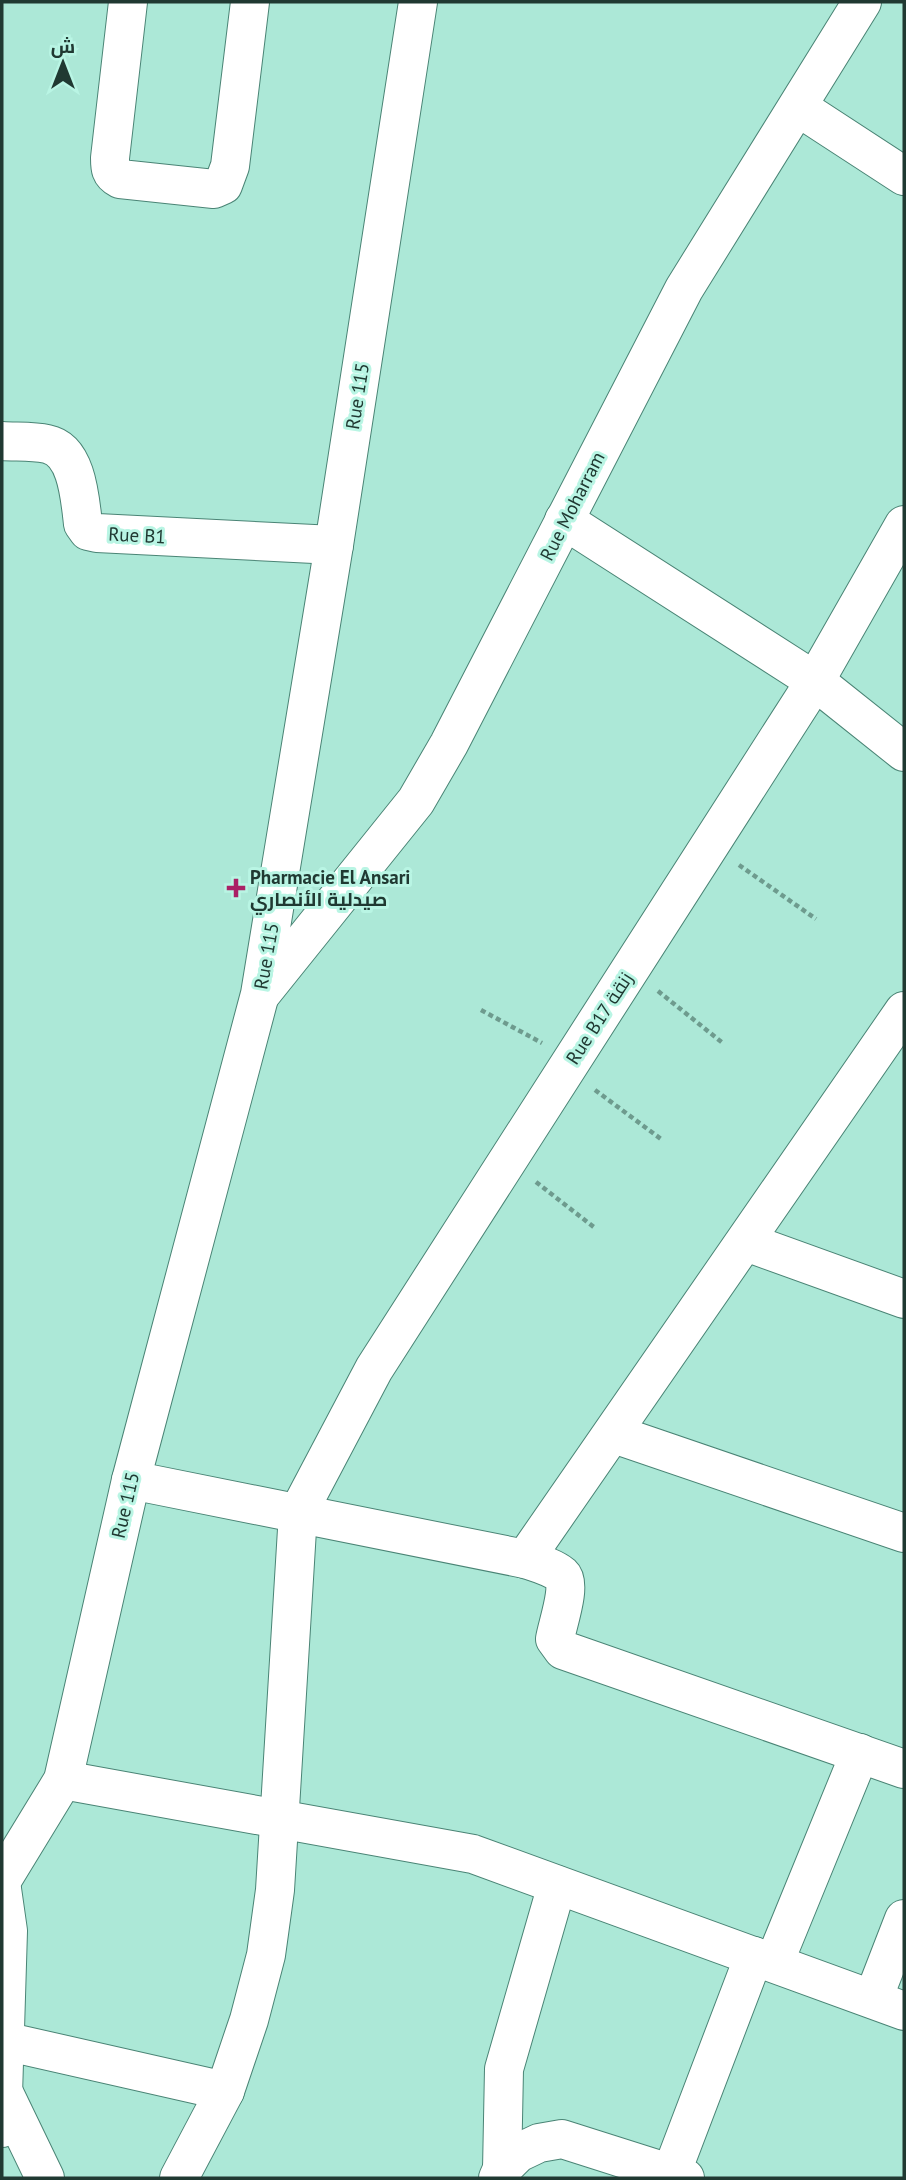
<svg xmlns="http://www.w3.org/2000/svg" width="906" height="2180" font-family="'PT Sans',Cairo,sans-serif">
  <rect width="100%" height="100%" fill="#ace8d7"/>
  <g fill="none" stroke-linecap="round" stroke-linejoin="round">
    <defs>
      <g id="minor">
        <path d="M128 2 110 158C110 168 110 174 120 179L214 189 223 185 230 166 250 2"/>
        <path d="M798 107 904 176"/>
        <path d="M2 441C16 442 33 441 47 444 77 450 80 498 83 524L88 531 97 533 334 545"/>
        <path d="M564 520 815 681 904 752"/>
        <path d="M261 994 416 801 449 744 684 289 862 2"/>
        <path d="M746 1242 904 1299"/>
        <path d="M614 1434 904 1533"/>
        <path d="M131 1480 525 1559C537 1563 552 1567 562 1575 572 1584 557 1626 555 1639L563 1650 904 1769"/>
        <path d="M525 1559 904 1011"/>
        <path d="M63 1780 473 1854 904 2011"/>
        <path d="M2 1880 63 1780 131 1480 260 994 334 545 418 2"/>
        <path d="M2 1889 8 1931 2 2128"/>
        <path d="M774 1963 860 1753"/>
        <path d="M873 1999 904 1919"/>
        <path d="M4 2041 225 2091"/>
        <path d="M4 2093 45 2178"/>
        <path d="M502 2170 504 2069 557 1885"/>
        <path d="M671 2174 754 1956"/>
        <path d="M179 2178 225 2091 249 2020 266 1955 275 1890 298 1513 374 1369 815 681 904 525"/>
        <path d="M498 2178 502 2169 518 2153 539 2143 562 2139 685 2178"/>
      </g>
    </defs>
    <use href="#minor" stroke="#4a8475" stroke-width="40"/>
    <g stroke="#6e9b8e" stroke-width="4.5" stroke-dasharray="5 3.5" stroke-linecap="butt">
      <path d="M739 865 816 919"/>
      <path d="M658 991 724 1044"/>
      <path d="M481 1010 542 1043"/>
      <path d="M595 1090 661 1139"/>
      <path d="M536 1182 595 1228"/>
    </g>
    <use href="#minor" stroke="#fff" stroke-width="38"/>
  </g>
  <path fill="#aa2166" stroke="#b9f5e4" stroke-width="2.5" d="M232.5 877.5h7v7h7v7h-7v7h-7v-7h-7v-7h7z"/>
  <g text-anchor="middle" stroke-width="6" stroke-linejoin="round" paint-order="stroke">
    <g font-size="19" fill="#203932" stroke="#b9f5e4">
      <text transform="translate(357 396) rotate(-81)" y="7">Rue 115</text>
      <text transform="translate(572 506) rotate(-63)" y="7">Rue Moharram</text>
      <text transform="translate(137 535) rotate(3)" y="7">Rue B1</text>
      <text transform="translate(266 956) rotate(-80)" y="7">Rue 115</text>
      <text transform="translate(599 1018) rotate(-57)" y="7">Rue B17 زنقة</text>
      <text transform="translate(125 1505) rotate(-77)" y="7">Rue 115</text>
    </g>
    <g font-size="19" font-weight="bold" fill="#203932" stroke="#b9f5e4" text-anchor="start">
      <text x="250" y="884">Pharmacie El Ansari<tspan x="250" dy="22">صيدلية الأنصاري</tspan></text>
    </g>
  </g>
  <rect width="906" height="2180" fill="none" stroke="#203932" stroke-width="7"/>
  <g transform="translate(63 63)" stroke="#b9f5e4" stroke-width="5" paint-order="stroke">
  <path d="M0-5L12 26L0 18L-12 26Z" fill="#203932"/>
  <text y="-10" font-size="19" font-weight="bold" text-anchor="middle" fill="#203932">ش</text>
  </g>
</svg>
